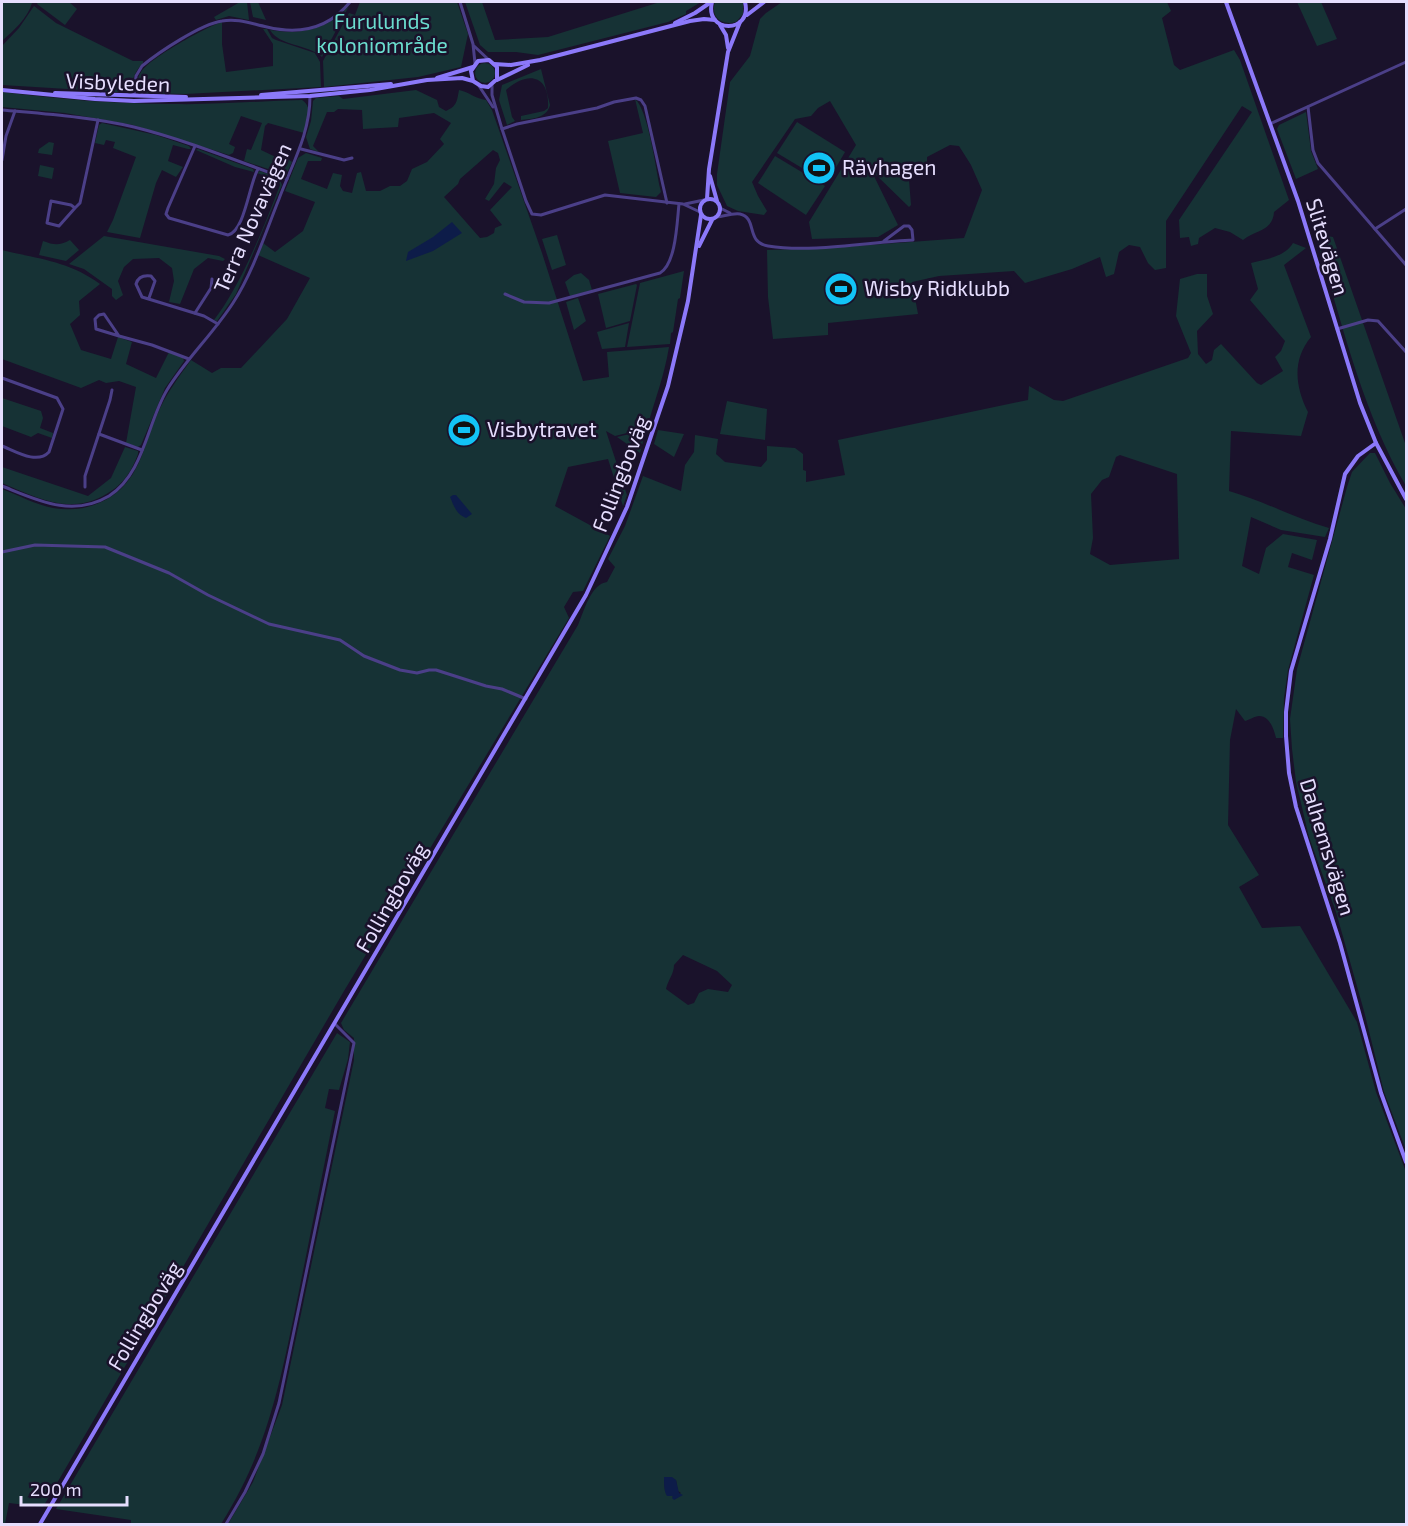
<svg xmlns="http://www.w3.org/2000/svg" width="1408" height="1526" font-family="'Exo 2',sans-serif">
  <rect width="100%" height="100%" fill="#1a122b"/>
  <g fill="#163235" fill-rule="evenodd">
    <path d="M2 2 32 3C28 18 13 31 2 41Z"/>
    <path d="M38 2H69L77 9 65 25 37 4Z"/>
    <path d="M240 2H247L249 20 229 16 216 20 214 17Z"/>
    <path d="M250 2H258L266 20 253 17Z"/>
    <path d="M360 2H457L468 34 461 67 418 77 324 87 323 61 349 13 355 15Z"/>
    <path d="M465 2H482L495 40 548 37 660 2H701L686 11V14L668 22 538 55 516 52H488L480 45Z"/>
    <path d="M715 2H743V14L736 22C722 26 710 17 715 2Z"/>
    <path d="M782 2H1167L1171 11 1162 18 1174 65 1180 70 1234 50 1240 60 1289 200 1274 212C1273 231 1255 230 1243 240L1230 232 1215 228 1199 238 1198 244 1191 246 1189 237 1180 238 1179 220 1252 112 1242 106 1166 221V268L1155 270 1148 263 1140 247 1129 245 1119 252 1114 274 1106 277 1100 257 1072 269 1025 283 1014 271 939 276 912 282 918 314 828 323V335L773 339 768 297 767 250 830 248 964 238 982 190 971 165 959 146 950 145 927 157V164L908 167 911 205 909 207 871 170 898 225 878 237 812 239 809 222 856 145 830 101 818 108 811 116 795 119 752 182 758 196 767 211 764 215 738 211 727 206 717 185V174L730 82 750 56 760 19 766 13Z"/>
    <path d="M1297 2H1321L1337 39 1317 46Z"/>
    <path d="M34 6 56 23 133 61H143V63C130 75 135 91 117 92L2 85V46L19 28Z"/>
    <path d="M349 6 322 57C308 44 279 46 270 30 301 35 327 30 349 6Z"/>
    <path d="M222 22V44L226 72 273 66V44L263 29H267L272 38 276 40 315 53 320 62 321 87 185 94 143 93 139 90C137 83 137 78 141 72 150 58 206 27 222 22Z"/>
    <circle cx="485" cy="73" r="10"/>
    <path d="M541 69 550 105C547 118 532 119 521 120V116L544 111 548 108C550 75 528 70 506 90L512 117 515 121 507 125 499 100 502 85Z"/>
    <path d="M416 90 437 100 439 107 446 111C457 106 457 101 459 90 469 92 476 99 486 100L492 110 542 253 583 381 609 377 607 352 669 347C664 377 655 399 647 428L615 436 606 431 627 495 623 506 608 459 568 467 555 506 610 536 583 591 573 592 564 607 569 618 344 991 43 1507 9 1503 5 1524H2V489C18 495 36 505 53 508 86 514 119 500 135 470 145 453 148 433 157 415 166 394 178 378 191 360L212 373 221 368H241L287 319 310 278 258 255 263 243 275 252 303 231 315 202 285 191 298 158 306 153 322 158 321 161H308L301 179 327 189 333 173 342 175 340 186 343 191 352 193 357 173 361 172 366 191H380L390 186H400L407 181 412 169 427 162 444 144 440 139 451 123 434 113 399 118 398 127 363 129 362 110 338 109 334 112H327L313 146 319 152 310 149 306 137 311 121 313 101 316 98 339 96 343 99ZM493 150 498 153 500 160 496 168 494 184 485 199 489 201 504 182 512 187 490 210 502 225 495 228 494 233 487 237 480 238 444 197 458 184 460 179Z"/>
    <path d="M2 92C58 99 115 104 172 104 215 105 259 101 302 100 314 108 307 121 304 133L268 123 265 126 261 150 282 160 285 157 292 162 288 171 283 174 244 161 247 149 251 150 262 123 241 116 229 144 235 147 233 153 229 155 133 125 65 113 2 107Z"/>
    <path d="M635 99C648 109 656 170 660 188L661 192 656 197 620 193 608 141 643 133Z"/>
    <path d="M1306 112 1311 151 1318 169 1296 179 1277 129 1279 125Z"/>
    <path d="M797 122 845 152 827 183 777 153Z"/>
    <path d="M102 123 156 135 189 146 191 149H188L173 145 168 161 183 167 176 177 162 170 156 183 140 238 107 232 113 220 136 157 113 148 115 142 106 140 104 145 95 143 99 125Z"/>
    <path d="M49 142 54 143 52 155 38 153 39 149Z"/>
    <path d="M198 149 253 169 254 172 235 167 196 150Z"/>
    <path d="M775 156 825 186 806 215 758 183Z"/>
    <path d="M40 165 54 168 52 179 38 176Z"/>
    <path d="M260 171 279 178 282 185 236 294 217 321 214 320C241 285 264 227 280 185L279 181 257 173Z"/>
    <path d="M1315 234 1333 237 1406 446V486C1361 409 1341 319 1315 234Z"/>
    <path d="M557 235 566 265 552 270 542 239Z"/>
    <path d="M104 236 219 256 225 259 223 261 208 258 194 269 180 304 169 302 174 281 172 268 159 258 133 259 124 267 118 281 123 295 116 300 112 296V289L84 269 69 264Z"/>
    <path d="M70 240 79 250 66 261 39 255 43 241C54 245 59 246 70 240Z"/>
    <path d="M1293 243 1306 248 1284 265 1311 337C1292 360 1295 386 1308 412L1301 436 1231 431 1229 491C1263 501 1295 518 1329 528L1325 537 1281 530 1251 517 1242 566 1259 574 1266 548 1283 534 1317 540 1312 560 1292 553 1288 567 1314 575 1288 670 1284 698 1283 738H1276C1274 730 1270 716 1259 716 1255 716 1249 720 1245 721L1236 709 1230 740 1228 825 1259 875 1239 887 1262 928 1300 926 1357 1022 1376 1092 1406 1172V1524H228L253 1482 282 1405 354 1060V1038L344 1030 341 1023 578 625C584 611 591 584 607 582L615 567 608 559 625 526 643 476 681 491 685 465 694 452 695 435 718 439 716 454 725 462 761 467 767 460V446L795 448 803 454V470L806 471V482L845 475 838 440 1028 400 1029 386 1054 400 1063 401 1188 358 1191 353 1176 316 1180 279 1197 274H1207V296L1213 314 1197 331 1198 354 1206 364 1212 360 1214 350 1221 344 1257 383 1261 385 1283 371 1275 357 1281 351 1285 341 1250 300 1258 289 1251 263C1266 259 1285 257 1293 243ZM1120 455 1177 474 1179 559 1110 565 1090 554 1093 538 1091 494 1102 480 1109 477 1116 457ZM683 955 717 971 732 985 728 992 708 989 699 993 694 1003 688 1005 666 989C668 980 674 974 674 965ZM664 1478 676 1480 678 1491 681 1493 675 1498 665 1491Z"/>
    <path d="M2 250C38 259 69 261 100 284L79 301 80 315 70 324 81 350 111 359 118 337 132 342 126 364 156 378 169 352 183 358 184 361 165 388 141 445 138 447 126 443 136 387 119 381 106 383 99 380 81 388 2 359Z"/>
    <path d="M684 271 680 298 678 299 673 332 671 333 670 344 627 347 640 283Z"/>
    <path d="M581 273 589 280 592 290 570 296 565 282 574 275Z"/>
    <path d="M636 284 637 285 630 321 606 328 598 294Z"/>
    <path d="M578 298 586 321 574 330 566 302Z"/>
    <path d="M629 323 625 347 602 349 597 332Z"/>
    <path d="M2 398 41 411 43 418 40 428 53 433 52 438 38 433 31 437 2 426Z"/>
    <path d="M727 401 767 409 765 440 720 434Z"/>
    <path d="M646 430 640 453 617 437Z"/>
    <path d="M658 430 684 434 674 457 654 444Z"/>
    <path d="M125 447 138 451V454C131 473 122 486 103 496 67 515 36 497 2 483V467L88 496 111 478Z"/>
    <path d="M1370 453H1375L1390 483 1406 509V1150L1384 1092 1364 1011 1336 912 1309 837 1296 782 1292 749 1290 719 1297 669 1347 487 1352 472Z"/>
    <path d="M337 1033 350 1042 348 1059 339 1090 329 1089 325 1108 335 1111C323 1171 311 1231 299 1291 281 1378 269 1448 221 1524H131V1520L56 1509Z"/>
  </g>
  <g fill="#0d1c49">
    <path d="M452 222 462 233 433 251 406 261 408 252 433 237Z"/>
    <path d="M453 495H456L472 514 466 518C456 514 454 506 450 497Z"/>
    <path d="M672 1477 676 1480 679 1493 683 1495 674 1500 672 1498 673 1496H667C664 1492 664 1483 664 1477Z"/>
  </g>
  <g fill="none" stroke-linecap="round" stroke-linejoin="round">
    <g stroke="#4b3f88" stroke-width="3">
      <path d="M460 2 473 44 475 63"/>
      <path d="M474 46 489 60"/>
      <path d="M492 85V95L502 129 517 124 597 108 614 102 636 98 641 100 645 106 667 203"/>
      <path d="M479 86 493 107"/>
      <path d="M134 95 136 76 142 66C159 52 201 24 222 21 238 18 252 24 267 27 300 35 329 28 350 2"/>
      <path d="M1308 107 1313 150 1318 163 1406 265"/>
      <path d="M2 110C46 114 91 117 134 127 186 140 237 161 287 179"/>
      <path d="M1270 124 1406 62"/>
      <path d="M502 129 526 201 532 214 541 215 605 195 683 204 700 212"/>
      <path d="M195 146 168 208 166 214 169 218 228 235C245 231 249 184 258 169"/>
      <path d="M301 149 344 160 352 158"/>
      <path d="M2 160 6 136 15 111"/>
      <path d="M685 204 704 200"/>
      <path d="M75 208 59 226 47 223 51 201 71 205 75 208 80 203 98 120"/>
      <path d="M720 208 730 213"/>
      <path d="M717 217C725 216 732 213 740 214 758 218 745 242 768 246 811 253 869 242 913 240L912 230 909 226H904L884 241"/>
      <path d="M1375 229 1406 209"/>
      <path d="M505 294 524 302 549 303 660 273C676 264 677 222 679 204"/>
      <path d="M149 298 155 281 151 276C144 275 138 277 136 284L142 297 204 316 218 324"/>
      <path d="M195 313 211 288 212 279"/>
      <path d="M1337 329 1368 320 1378 321 1406 352"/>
      <path d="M119 336 96 329 95 319 99 315 104 314 119 336 152 345 189 359"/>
      <path d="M2 378 57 398 63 409 49 452C37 465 15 451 2 446"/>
      <path d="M99 434 142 450"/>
      <path d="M2 486C37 500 72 518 109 496 144 474 147 423 167 390 186 359 213 334 233 303 253 272 265 234 279 199 292 164 310 134 310 96"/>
      <path d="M85 487V476L110 400 112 390"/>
      <path d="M2 552 35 545 105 547 169 573 208 595 269 624 340 640 364 656 400 670 417 673 429 670H436L486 686 502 689 526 699"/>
      <path d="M226 1524 245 1492 263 1454 279 1403 354 1043 335 1024"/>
    </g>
    <g stroke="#8c79fa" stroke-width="4">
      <path d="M712 2C704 34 753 34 745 2"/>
      <path d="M1226 2 1298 201 1360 403 1376 443 1406 499"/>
      <path d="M747 15 764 2"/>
      <path d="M675 23 695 13 711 2"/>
      <path d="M720 25 726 35 728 48"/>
      <path d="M494 64 511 65 540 60 690 21 704 19 715 20"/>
      <path d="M437 78 473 67"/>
      <path d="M497 80 528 65"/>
      <path d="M2 90 95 99 134 101 310 96 370 90 427 80 462 78 473 81 481 86 488 87 497 79V67L489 60 478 61 471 71 473 81"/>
      <path d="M55 93 186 97"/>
      <path d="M261 95 391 84"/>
      <path d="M710 176 717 201"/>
      <circle cx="710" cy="209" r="10"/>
      <path d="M707 199 709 169 728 52 740 22"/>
      <path d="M699 246 712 220"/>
      <path d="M1376 443 1358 456 1345 474 1330 539 1291 671 1286 712V736L1289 773 1296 807 1340 943 1381 1093 1406 1162"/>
      <path d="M40 1524 586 595 627 507 668 386 688 301 701 215"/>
    </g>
  </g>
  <defs>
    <symbol id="stadium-disc" viewBox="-11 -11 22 22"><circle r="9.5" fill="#12c3f6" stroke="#1a122b"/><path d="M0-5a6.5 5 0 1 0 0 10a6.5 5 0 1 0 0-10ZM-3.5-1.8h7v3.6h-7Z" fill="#111"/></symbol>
  </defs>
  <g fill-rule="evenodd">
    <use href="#stadium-disc" x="800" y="149" width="38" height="38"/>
    <use href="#stadium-disc" x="822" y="270" width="38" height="38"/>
    <use href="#stadium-disc" x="445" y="411" width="38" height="38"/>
  </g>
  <g text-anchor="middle" stroke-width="5" stroke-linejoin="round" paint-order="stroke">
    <g font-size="21" fill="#6bddcf" stroke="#1a122b">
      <text x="382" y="29">Furulunds<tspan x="382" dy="24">koloniområde</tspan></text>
    </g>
    <g font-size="21" fill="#e6defe" stroke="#1a122b">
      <text transform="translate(118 83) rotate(2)" y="7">Visbyleden</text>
      <text transform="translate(253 218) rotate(-66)" y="7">Terra Novavägen</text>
      <text transform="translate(1327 247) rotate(73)" y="7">Slitevägen</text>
      <text transform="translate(621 474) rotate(-69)" y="7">Follingboväg</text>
      <text transform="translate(1327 847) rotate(73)" y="7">Dalhemsvägen</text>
      <text transform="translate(392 898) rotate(-60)" y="7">Follingboväg</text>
      <text transform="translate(145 1316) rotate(-59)" y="7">Follingboväg</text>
    </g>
    <g font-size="21" fill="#e6defe" stroke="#1a122b" text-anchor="start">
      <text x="842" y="175">Rävhagen</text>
      <text x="864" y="296">Wisby Ridklubb</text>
      <text x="487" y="437">Visbytravet</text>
    </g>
  </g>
  <rect width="1408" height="1526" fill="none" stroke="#e6defe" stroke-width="6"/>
  <path d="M21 1496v9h106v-9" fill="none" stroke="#e6defe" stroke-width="3"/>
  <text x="30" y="1496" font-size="18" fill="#e6defe" stroke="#1a122b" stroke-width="4.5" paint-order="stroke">200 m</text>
</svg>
